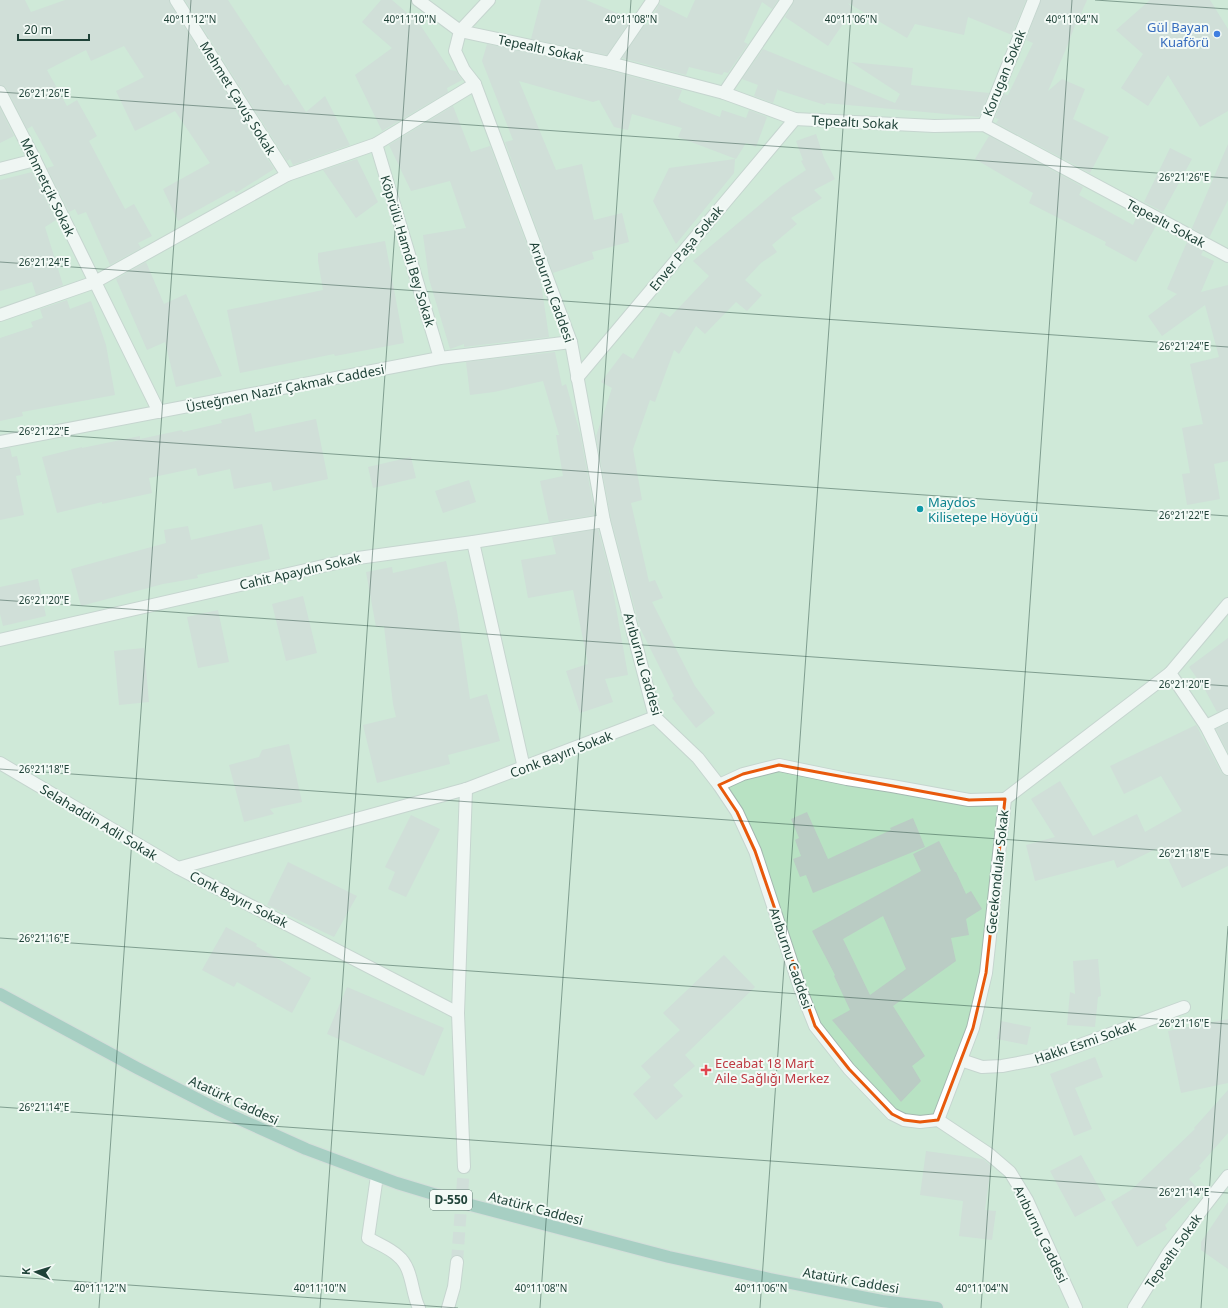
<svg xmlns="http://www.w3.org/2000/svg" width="1228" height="1308" font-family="'Noto Sans',sans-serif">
  <rect width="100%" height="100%" fill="#e2eee9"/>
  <rect fill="#b8e2c3" x="0" y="0" width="1228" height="1308"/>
  <g fill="#baccc4" fill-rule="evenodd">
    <path d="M0 0H25L31 12 65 0H169L170 4 274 169 236 193 234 190 178 221 163 189 210 163 175 111 135 131 116 91 144 77 124 46 91 61 86 50 47 70 67 106 77 100 97 136 89 141 125 209 134 204 152 236 138 243 141 248 110 265 86 212 78 215 75 209 69 212 47 168 54 166 32 126 27 129 7 89 4 86 0 85Z"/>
    <path d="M185 0H228L285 86 288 84 306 112 325 96 350 145 293 165 290 159 287 161Z"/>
    <path d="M381 0H392L419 23 450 70 456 71 462 80 447 88 448 92 382 131 355 75 392 48 362 22Z"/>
    <path d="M541 0H586L631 19 607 55 531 39Z"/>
    <path d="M695 0H778L772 9 762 2 744 42 748 44 728 73 724 72 722 75 689 67 686 75 622 58 645 24 648 25 659 4 687 18Z"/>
    <path d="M794 0H1026L1012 35 968 17 964 35 915 24 907 38 848 3 853 9 828 46 785 17 793 4Z"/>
    <path d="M1041 0H1087L1077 23H1076L1066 49 1048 91 1062 79 1085 89 1073 119 1109 137 1090 173 996 123 999 119 995 118 1004 94 1008 95 1033 43 1026 40Z"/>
    <path d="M1150 0H1210L1228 29V111L1200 127 1168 75 1148 106 1121 88 1143 54 1116 30Z"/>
    <path d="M487 44 608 70 682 90 678 100 681 101V102L720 117 722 110 746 118 749 110 767 117 756 147 746 143 736 159 678 137 682 128 632 114 628 130 614 127 599 100 593 102 519 81 556 170 582 164 594 220 622 213 629 242 592 252 594 259 553 273 505 142 513 140 482 61Z"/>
    <path d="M763 49 895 103 900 94 851 62 913 68 911 85 989 93 979 117 826 103 825 105 778 90V88L773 103 754 96 758 85 742 79Z"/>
    <path d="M453 106 471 152 490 146 541 283 549 337 464 347V344L450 349 429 279 423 235 466 228 450 181 411 191 389 145Z"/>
    <path d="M0 108 14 136 0 143Z"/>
    <path d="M816 134 824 158 835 179 814 190 822 198 791 218 797 224 772 245 777 252 761 263 745 280 762 295 747 311 736 302 705 334 696 326 679 354 674 350 655 402 650 400 633 449 642 500 631 503 649 582 655 580 663 598 652 602 695 686 715 713 696 728 672 698 674 696 640 628 611 519 596 436 612 388 601 382 623 353 633 359 661 312 670 317 709 276 693 261 782 186 806 170 801 161 803 160 796 141Z"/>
    <path d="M989 136 1083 187 1079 195 1133 225 1137 216 1156 226 1136 262 1105 245 1106 242 1029 203 1033 193 975 159Z"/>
    <path d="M1228 144V200L1209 238 1192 228Z"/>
    <path d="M1170 148 1192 159 1163 212 1144 202Z"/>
    <path d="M357 159 378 202 356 218 323 170Z"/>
    <path d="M735 159 734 173 676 244 653 201 669 168Z"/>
    <path d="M32 172 56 220 45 227 63 285 36 295 32 282 0 291V180Z"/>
    <path d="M385 241 404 343 335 356 334 354 240 373 227 310 323 290 318 261V253Z"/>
    <path d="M1187 242 1203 251 1201 255 1214 261 1201 292 1228 285V461L1214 464 1220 499 1187 505 1182 474 1190 473 1182 428 1203 424 1190 364 1219 357 1205 305 1162 336 1148 316 1177 294 1167 289Z"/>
    <path d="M146 262 164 304 186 294 222 376 176 387 165 342 147 350 116 279Z"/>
    <path d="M67 300 70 309 91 301 106 345 115 395 22 412 23 416 0 421V338L33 327 31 322 43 318 40 309Z"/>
    <path d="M555 352 562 386 566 384 580 433 595 515 549 522 540 481 563 476 556 435H559L543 381 494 392 470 395 466 362Z"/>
    <path d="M251 413 255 432 316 419 328 479 273 491 271 482 234 489 230 469 198 476 196 468 149 478 152 493 102 504V502L57 513 42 457 82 447V448L140 436V439L182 430 183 432 222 423 221 420 240 416Z"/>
    <path d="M10 448 12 457 17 456 21 475 16 476 24 515 0 520V449Z"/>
    <path d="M411 457 416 478 373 488 368 467Z"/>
    <path d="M469 480 476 502 443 513 435 491Z"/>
    <path d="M262 524 270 559 197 575 198 578 163 584 81 606 71 569 166 543 164 530 188 526 191 540Z"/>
    <path d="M598 529 610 574 628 675 605 679 613 702 580 713 566 671 588 664 573 590 528 598 521 560 556 554 552 537Z"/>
    <path d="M446 561 457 611 470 699 487 694 500 741 448 755 450 764 377 783 363 725 396 717 393 704 384 626 376 627 366 572 392 567 393 573Z"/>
    <path d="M38 579 46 616 3 626 0 614V587Z"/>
    <path d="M303 596 317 653 286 661 272 604Z"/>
    <path d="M218 610 229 662 198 668 187 617Z"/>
    <path d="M1228 638V708L1217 712 1204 688 1189 667Z"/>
    <path d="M144 648 149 702 119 705 114 651Z"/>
    <path d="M1228 723V753L1216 729Z"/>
    <path d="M1196 725 1221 772 1224 775 1228 776V866L1182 888 1162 846 1117 868 1114 860 1035 881 1026 845 1055 837 1031 799 1060 781 1093 836 1137 814 1145 832 1182 811 1161 776 1124 794 1110 766Z"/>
    <path d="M289 744 302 802 270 809 274 814 244 822 229 765 259 757 262 750Z"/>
    <path d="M807 812 828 859 891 830 890 828 913 818 925 847 813 893 806 875 800 877 793 859 801 856 795 840 799 838 791 819Z"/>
    <path d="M411 815 440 829 406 897 388 889 395 872 385 867Z"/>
    <path d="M939 841 955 872H956L966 894 971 891 982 909 966 919 969 935 951 938 956 961 893 1006 925 1056 912 1066 921 1081 901 1102 832 1020 850 1010 834 976 835 975 812 931 921 871 913 854ZM883 916 906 969 870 995 843 939Z"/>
    <path d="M288 862 357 896 334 937 267 905Z"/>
    <path d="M226 927 257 944 256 946 311 978 292 1013 237 982 234 987 202 970Z"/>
    <path d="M724 955 755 987 685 1055 695 1066 673 1085 683 1096 656 1120 633 1094 651 1077 641 1066 680 1030 663 1013Z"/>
    <path d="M1098 959 1101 996 1098 997 1095 1027 1067 1025 1070 992 1075 994 1073 961Z"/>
    <path d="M347 987 444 1028 424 1076 327 1034Z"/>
    <path d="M1228 1019V1083L1181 1093 1168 1031Z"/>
    <path d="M1001 1021 1031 1027 1027 1045 997 1039Z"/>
    <path d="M1095 1057 1103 1077 1075 1088 1092 1129 1074 1136 1050 1074Z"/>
    <path d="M1228 1090V1133L1199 1166 1201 1168 1189 1179 1199 1190 1165 1225 1167 1229 1137 1247 1111 1202 1131 1190 1195 1129 1194 1128Z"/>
    <path d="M926 1151 983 1159 991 1166 985 1210 996 1211 992 1240 959 1236 963 1201 920 1195Z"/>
    <path d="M1081 1155 1106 1200 1075 1217 1050 1171Z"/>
    <path d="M1228 1202V1269L1201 1250V1242Z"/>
  </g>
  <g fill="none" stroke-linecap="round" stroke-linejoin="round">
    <path stroke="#bbccc6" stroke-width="12" stroke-dasharray="12 6" stroke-linecap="butt" d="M457 1262 464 1167"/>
    <defs>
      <g id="minor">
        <path d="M176 0 287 175"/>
        <path d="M418 0 460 31 455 51 464 70 475 84 571 342 604 521 655 717 698 758 719 785 737 812 755 851 800 988 815 1026 849 1069 892 1114 904 1120 920 1122 938 1120 989 1154 1010 1172 1027 1200 1076 1308"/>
        <path d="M460 31 610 63 724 93 795 119 934 126 984 125 1228 256"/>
        <path d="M460 31 489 0"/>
        <path d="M610 63 653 0"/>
        <path d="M0 92 35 160 159 412"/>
        <path d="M724 93 787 0"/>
        <path d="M984 125 1034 0"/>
        <path d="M376 144 440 358"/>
        <path d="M0 169 35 160"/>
        <path d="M0 315 95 282 287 175 376 144 475 84"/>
        <path d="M577 378 795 119"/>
        <path d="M0 442 440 358 571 342"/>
        <path d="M473 542 524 768"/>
        <path d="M1228 604 1170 673 1206 726 1228 769"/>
        <path d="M0 640 358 558 473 542 604 521"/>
        <path d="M1206 726 1228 715"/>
        <path d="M0 763 178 868 458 1013"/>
        <path d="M719 785 743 774 779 765 847 779 892 786 969 800 1005 799"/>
        <path d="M178 868 466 789 655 717"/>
        <path d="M961 1060 982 1067 1002 1066 1034 1060 1058 1053 1184 1007"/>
        <path d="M938 1120 973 1028 986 973 1005 799 1170 673"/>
        <path d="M464 1167 458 1013 466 789"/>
        <path d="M377 1176 368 1238C378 1244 390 1248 398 1256 413 1268 411 1292 419 1308"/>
        <path d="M448 1308 454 1287 457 1262"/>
        <path d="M1134 1308 1169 1252 1228 1176"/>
      </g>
      <path id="major" d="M0 994 137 1068 217 1109 306 1149 397 1183 463 1203 669 1257 770 1279 882 1301 937 1308"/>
    </defs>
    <use href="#minor" stroke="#a4b7b0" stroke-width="14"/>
    <use href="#major" stroke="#c0cac7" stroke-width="14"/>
    <use href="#minor" stroke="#fff" stroke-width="12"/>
    <use href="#major" stroke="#61a996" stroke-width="12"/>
  </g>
  <path d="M0 0H1228V1308H0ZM779 765 969 800 1005 799 986 973 973 1028 938 1120 920 1122 904 1120 892 1114 849 1069 815 1026 755 851 737 812 719 785 743 774Z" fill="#e2eee9" fill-opacity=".55" fill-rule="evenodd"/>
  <path fill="none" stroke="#e8590c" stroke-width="3" stroke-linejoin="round" d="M779 765 969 800 1005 799 986 973 973 1028 938 1120 920 1122 904 1120 892 1114 849 1069 815 1026 755 851 737 812 719 785 743 774Z"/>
  <path fill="none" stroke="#1f4238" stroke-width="1" stroke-opacity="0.45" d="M1095 0 1228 9M0 92 1228 178M0 262 1228 347M0 431 1228 516M0 600 1228 686M0 769 1228 855M0 938 1228 1024M0 1107 1228 1193M0 1276 458 1308M99 1308 191 0M320 1308 411 0M540 1308 631 0M760 1308 852 0M981 1308 1072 0M1201 1308 1228 926"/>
  <circle fill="#3f7fe0" stroke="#f3faf6" stroke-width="1.5" cx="1217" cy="34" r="4"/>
  <circle fill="#0f9aa8" stroke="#f3faf6" stroke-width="1.5" cx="920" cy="509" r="4"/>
  <path fill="#e0444e" stroke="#f3faf6" stroke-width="1.5" d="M704 1064h4v4h4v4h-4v4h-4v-4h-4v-4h4z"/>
  <g text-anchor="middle" stroke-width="4" stroke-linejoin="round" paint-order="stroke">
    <rect fill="#f3faf6" stroke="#5f7971" stroke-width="1" x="430" y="1190" width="42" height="20" rx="3"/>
    <g font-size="12" font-weight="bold" fill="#1f4238">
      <text x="451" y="1204">D-550</text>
    </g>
    <g font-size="13" fill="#366cbe" stroke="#f3faf6" text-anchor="end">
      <text x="1209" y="32">Gül Bayan<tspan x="1209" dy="15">Kuaförü</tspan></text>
    </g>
    <g font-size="13" fill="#1f4238" stroke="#f3faf6">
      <text transform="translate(541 48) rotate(12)" y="5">Tepealtı Sokak</text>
      <text transform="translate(1004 73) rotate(-68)" y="5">Korugan Sokak</text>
      <text transform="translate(238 98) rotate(58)" y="5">Mehmet Çavuş Sokak</text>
      <text transform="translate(855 122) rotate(3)" y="5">Tepealtı Sokak</text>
      <text transform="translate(48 187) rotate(64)" y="5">Mehmetçik Sokak</text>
      <text transform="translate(1166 223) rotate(28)" y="5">Tepealtı Sokak</text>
      <text transform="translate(686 248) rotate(-50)" y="5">Enver Paşa Sokak</text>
      <text transform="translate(408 251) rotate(73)" y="5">Köprülü Hamdi Bey Sokak</text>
      <text transform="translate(552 292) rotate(70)" y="5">Arıburnu Caddesi</text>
      <text transform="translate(285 388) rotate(-11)" y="5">Üsteğmen Nazif Çakmak Caddesi</text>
      <text transform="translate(300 571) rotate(-13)" y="5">Cahit Apaydın Sokak</text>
      <text transform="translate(643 664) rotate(74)" y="5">Arıburnu Caddesi</text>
      <text transform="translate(561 754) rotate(-21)" y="5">Conk Bayırı Sokak</text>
      <text transform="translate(99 822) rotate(31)" y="5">Selahaddin Adil Sokak</text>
      <text transform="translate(997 872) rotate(-84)" y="5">Gecekondular Sokak</text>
      <text transform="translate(239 899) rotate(27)" y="5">Conk Bayırı Sokak</text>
      <text transform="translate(791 958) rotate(71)" y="5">Arıburnu Caddesi</text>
      <text transform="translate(1085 1042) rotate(-19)" y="5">Hakkı Esmi Sokak</text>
      <text transform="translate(234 1100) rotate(25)" y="5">Atatürk Caddesi</text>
      <text transform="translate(536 1208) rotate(15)" y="5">Atatürk Caddesi</text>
      <text transform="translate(1041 1234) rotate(64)" y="5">Arıburnu Caddesi</text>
      <text transform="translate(1173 1251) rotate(-55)" y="5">Tepealtı Sokak</text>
      <text transform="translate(851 1280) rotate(10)" y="5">Atatürk Caddesi</text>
    </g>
    <g font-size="13" fill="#0d838f" stroke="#f3faf6" text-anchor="start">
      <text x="928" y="507">Maydos<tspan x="928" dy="15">Kilisetepe Höyüğü</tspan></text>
    </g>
    <g font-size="13" fill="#be3a42" stroke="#f3faf6" text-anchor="start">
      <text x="715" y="1068">Eceabat 18 Mart<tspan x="715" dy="15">Aile Sağlığı Merkez</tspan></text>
    </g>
  </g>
  <g font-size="10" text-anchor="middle" fill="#1f4238" stroke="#f3faf6" stroke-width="4" stroke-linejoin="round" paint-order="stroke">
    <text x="190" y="23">40°11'12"N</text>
    <text x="410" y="23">40°11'10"N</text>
    <text x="631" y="23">40°11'08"N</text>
    <text x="851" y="23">40°11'06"N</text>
    <text x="1072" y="23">40°11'04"N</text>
    <text x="44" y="97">26°21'26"E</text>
    <text x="1184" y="181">26°21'26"E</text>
    <text x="44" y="266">26°21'24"E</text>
    <text x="1184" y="350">26°21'24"E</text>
    <text x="44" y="435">26°21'22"E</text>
    <text x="1184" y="519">26°21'22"E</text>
    <text x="44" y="604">26°21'20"E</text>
    <text x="1184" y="688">26°21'20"E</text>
    <text x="44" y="773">26°21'18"E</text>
    <text x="1184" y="857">26°21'18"E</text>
    <text x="44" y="942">26°21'16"E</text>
    <text x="1184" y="1027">26°21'16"E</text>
    <text x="44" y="1111">26°21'14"E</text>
    <text x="1184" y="1196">26°21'14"E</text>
    <text x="100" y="1292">40°11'12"N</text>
    <text x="320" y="1292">40°11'10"N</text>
    <text x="541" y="1292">40°11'08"N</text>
    <text x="761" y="1292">40°11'06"N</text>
    <text x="982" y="1292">40°11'04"N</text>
  </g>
  <g transform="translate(36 1272) rotate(274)" stroke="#f3faf6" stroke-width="3" paint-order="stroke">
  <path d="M0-3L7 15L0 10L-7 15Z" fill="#1f4238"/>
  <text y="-6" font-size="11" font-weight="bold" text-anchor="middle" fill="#1f4238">K</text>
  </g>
  <path d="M18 34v6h71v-6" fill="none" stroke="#1f4238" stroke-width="2"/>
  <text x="24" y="34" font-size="12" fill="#1f4238" stroke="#f3faf6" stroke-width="3" paint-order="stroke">20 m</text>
</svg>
